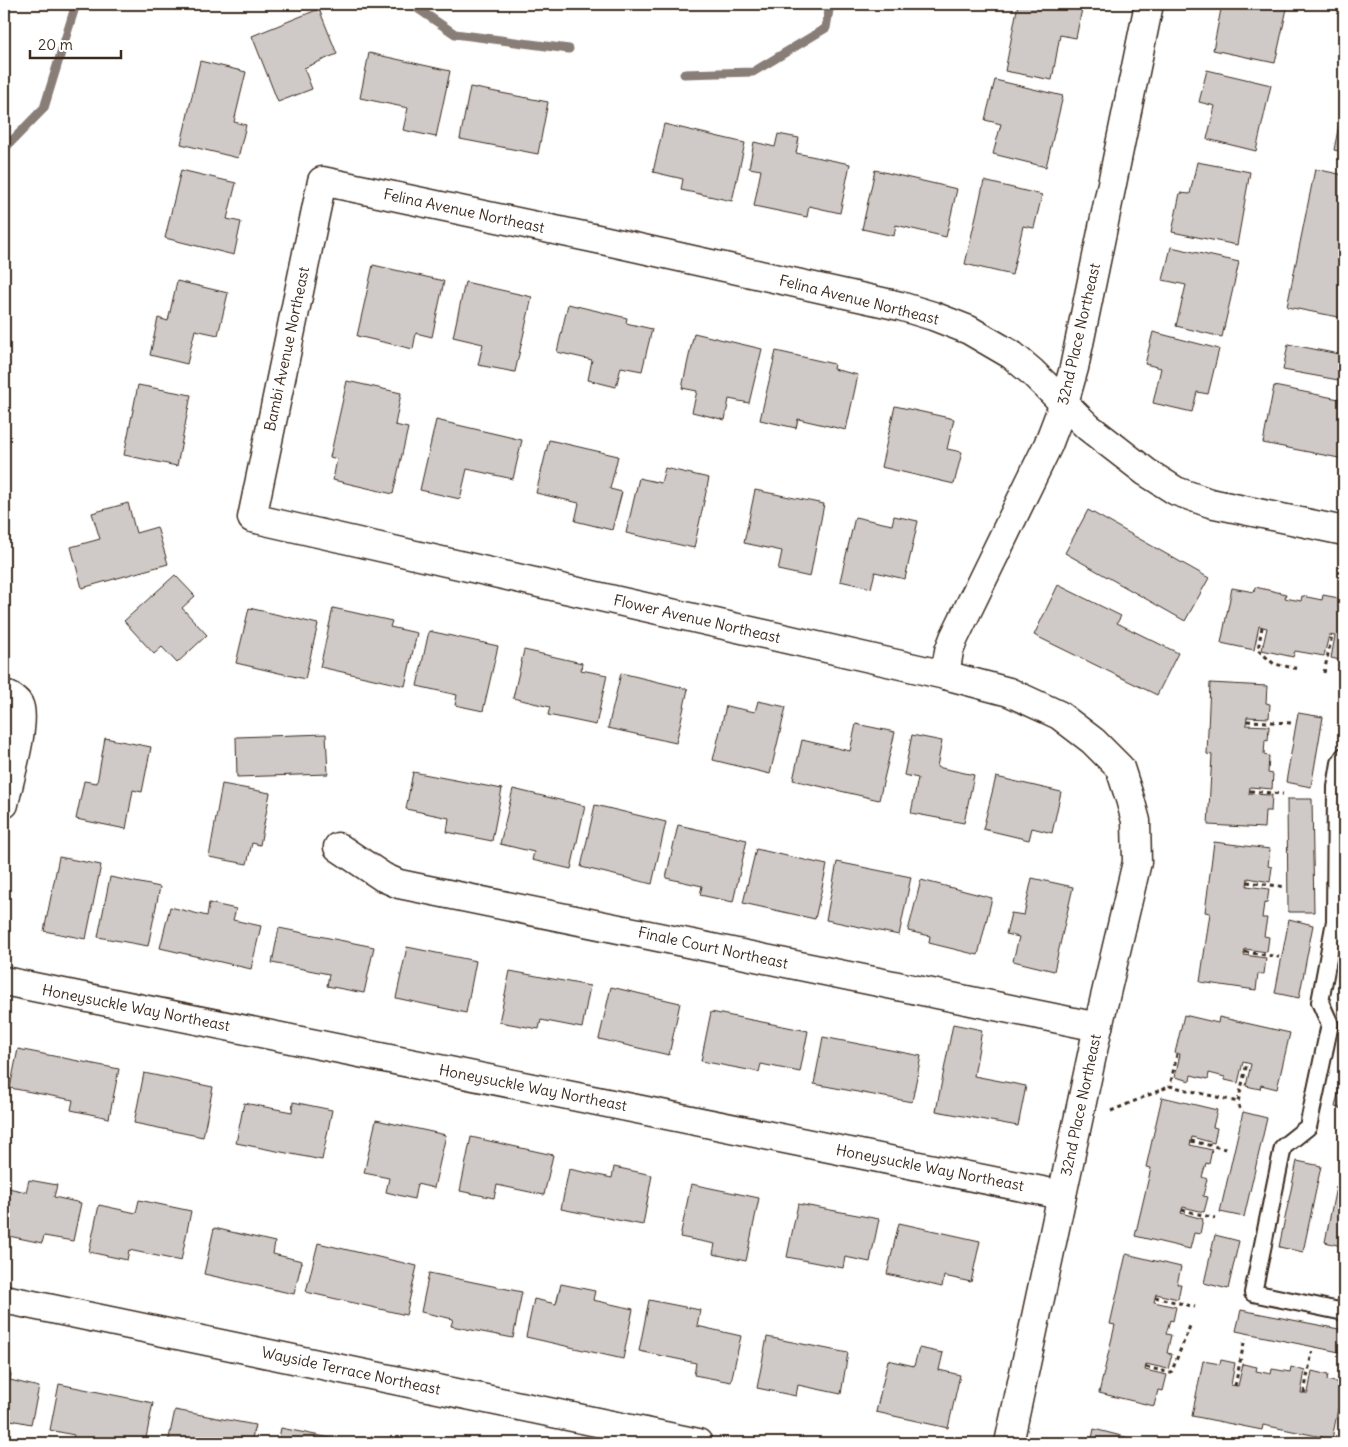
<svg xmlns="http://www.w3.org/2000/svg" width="1348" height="1447" font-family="Delius,sans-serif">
  <rect width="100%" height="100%" fill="#fff"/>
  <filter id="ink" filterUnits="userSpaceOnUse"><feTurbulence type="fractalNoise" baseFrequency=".02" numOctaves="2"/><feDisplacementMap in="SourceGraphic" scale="10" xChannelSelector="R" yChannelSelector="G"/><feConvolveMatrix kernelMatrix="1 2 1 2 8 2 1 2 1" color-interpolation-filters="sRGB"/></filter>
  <g filter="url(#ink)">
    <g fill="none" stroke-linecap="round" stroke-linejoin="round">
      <g stroke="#887e77" stroke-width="9">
        <path d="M411 4 455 34 569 49"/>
        <path d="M684 74 753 72 826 28 830 4"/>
        <path d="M4 149 44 108 76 4"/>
      </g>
    </g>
    <g fill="#cfcac7" stroke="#3b2a1e">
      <path d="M1018 4H1083L1076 38 1060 35 1052 80 1005 71Z"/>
      <path d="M1222 4H1288L1275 63 1213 50Z"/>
      <path d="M319 9 337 54 304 68 312 89 278 102 252 36Z"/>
      <path d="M369 53 450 71 436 137 403 130 408 108 360 98Z"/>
      <path d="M200 61 246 72 234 122 246 125 238 158 181 144Z"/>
      <path d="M1207 70 1271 85 1256 151 1207 139 1215 106 1199 102Z"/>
      <path d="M995 80 1063 96 1046 167 993 154 1001 124 985 120Z"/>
      <path d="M470 87 548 102 538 154 460 139Z"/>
      <path d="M1344 99V152L1334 150Z"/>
      <path d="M664 124 745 143 732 201 681 190 683 179 653 172Z"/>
      <path d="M778 134 799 138 796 153 850 164 840 213 809 206 807 217 754 206 761 170 749 168 754 142 775 147Z"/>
      <path d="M1197 162 1250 172 1237 245 1172 232 1180 193 1190 194Z"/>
      <path d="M1315 169 1344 175V318L1287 307Z"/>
      <path d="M181 170 236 183 227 219 241 222 234 255 165 238Z"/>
      <path d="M875 170 957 189 946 237 896 225 894 236 862 229Z"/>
      <path d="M984 181 1042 195 1034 228 1023 226 1012 275 965 264Z"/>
      <path d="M1171 247 1239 262 1222 337 1176 326 1186 285 1163 280Z"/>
      <path d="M373 265 444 281 432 337 416 333 413 349 357 336Z"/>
      <path d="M177 281 228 293 218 335 195 330 187 364 150 355 158 318 168 321Z"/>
      <path d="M465 282 532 297 515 372 478 365 483 344 453 337Z"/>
      <path d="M568 304 627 318 626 323 652 329 642 371 621 367 616 387 588 380 592 360 557 352Z"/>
      <path d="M1153 332 1219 349 1208 394 1197 392 1192 412 1153 403 1161 368 1145 364Z"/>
      <path d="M694 333 762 349 749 403 729 399 725 420 692 412 697 391 682 388Z"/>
      <path d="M1288 344 1344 355V381L1283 370Z"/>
      <path d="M776 351 834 364 833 369 858 375 846 430 798 419 796 428 760 420Z"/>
      <path d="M347 381 401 393 395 425 408 428 393 494 333 480 337 459 330 457Z"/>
      <path d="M138 385 191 395 177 466 124 455Z"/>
      <path d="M1274 386 1344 400V459L1263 443Z"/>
      <path d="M895 406 954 419 947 449 962 452 954 484 881 467Z"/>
      <path d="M436 420 522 440 513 479 467 469 460 499 420 490Z"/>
      <path d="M549 440 618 456 610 489 622 492 612 530 575 521 579 503 536 493Z"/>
      <path d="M665 468 709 478 694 548 626 533 639 478 661 483Z"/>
      <path d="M755 490 824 504 810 577 778 570 782 551 744 543Z"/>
      <path d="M128 503 136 533 157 527 168 564 82 588 71 547 100 539 92 513Z"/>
      <path d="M1088 510 1209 578 1185 621 1065 553Z"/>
      <path d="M894 516 918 521 905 579 875 572 871 588 840 581 855 517 892 525Z"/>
      <path d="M175 575 195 596 182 608 207 635 177 663 162 647 154 654 124 621Z"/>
      <path d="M1058 585 1121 616 1117 623 1178 653 1157 695 1034 635Z"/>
      <path d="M1255 587 1286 594 1285 598 1301 601 1302 596 1322 600 1323 595 1344 599V661L1331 658 1335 636 1329 635 1324 656 1295 651 1293 657 1262 650 1267 628 1259 626 1254 650 1221 643 1232 588 1254 592Z"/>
      <path d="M249 608 318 624 305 679 236 663Z"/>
      <path d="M333 608 392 621 390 627 417 633 405 686 320 667Z"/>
      <path d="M429 631 498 646 483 711 455 705 457 695 417 686Z"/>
      <path d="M524 650 582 663 581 670 607 675 596 725 548 715 550 707 513 698Z"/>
      <path d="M621 673 688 689 676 743 608 728Z"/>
      <path d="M1210 683 1267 686 1266 703 1270 704 1269 718 1247 717 1246 725 1269 726 1268 741 1265 740 1264 755 1269 756 1268 773 1273 774 1272 789 1250 787 1249 794 1272 795 1271 811H1265L1264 828 1208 825 1212 755 1207 754Z"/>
      <path d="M758 701 786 707 770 774 713 760 726 706 755 712Z"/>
      <path d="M1298 713 1323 717 1311 787 1286 782Z"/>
      <path d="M856 724 895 732 879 800 793 780 802 740 850 751Z"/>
      <path d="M326 734 328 774 237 777 236 737Z"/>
      <path d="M912 735 942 741 937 767 974 775 964 823 911 813 918 778 904 775Z"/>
      <path d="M105 738 151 747 142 792 133 790 126 829 76 819 84 781 97 783Z"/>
      <path d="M413 772 502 789 492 841 447 832 449 818 406 809Z"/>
      <path d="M996 777 1061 792 1052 833 1032 828 1029 840 983 829Z"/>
      <path d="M222 784 270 793 260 845 252 843 247 864 209 857Z"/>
      <path d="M513 789 585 806 571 869 532 860 534 852 500 844Z"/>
      <path d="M1287 799H1312L1314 912H1288Z"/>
      <path d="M595 805 666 822 652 884 581 867Z"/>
      <path d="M678 825 747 840 733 902 700 895 702 886 666 878Z"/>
      <path d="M1214 842 1270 849 1268 866 1272 867 1270 882 1248 878 1247 886 1269 889 1267 904 1264 903 1262 918H1267L1264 936 1269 937 1267 952 1245 949 1244 955 1266 958 1264 974H1258L1256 990 1200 982 1210 913 1205 912Z"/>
      <path d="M756 849 827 865 815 919 743 903Z"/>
      <path d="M59 857 101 865 86 939 44 931Z"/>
      <path d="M837 862 911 877 899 935 826 920Z"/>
      <path d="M110 877 160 887 148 946 98 937Z"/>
      <path d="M1032 878 1073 887 1054 971 1013 961 1019 937 1006 934 1011 913 1024 915Z"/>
      <path d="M921 880 992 898 978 955 929 943 930 936 908 931Z"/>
      <path d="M209 903 236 909 233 920 261 926 251 969 160 948 170 907 207 916Z"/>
      <path d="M1289 919 1313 925 1299 998 1275 993Z"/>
      <path d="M279 928 374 947 364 993 327 986 329 974 272 963Z"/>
      <path d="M407 947 476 961 466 1013 396 998Z"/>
      <path d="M510 971 590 986 582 1028 541 1020 539 1029 499 1022Z"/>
      <path d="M611 987 680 1003 669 1055 599 1039Z"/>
      <path d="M711 1012 808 1031 800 1072 761 1064 759 1072 701 1061Z"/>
      <path d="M1184 1015 1218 1023 1219 1017 1290 1033 1277 1089 1261 1085 1260 1089 1246 1086 1251 1064 1243 1062 1238 1083 1225 1080V1077L1209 1073 1208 1079 1191 1075 1190 1081 1175 1077 1180 1054 1175 1053Z"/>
      <path d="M953 1024 982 1030 974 1076 1026 1086 1018 1126 936 1111Z"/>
      <path d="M823 1037 921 1056 912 1102 814 1084Z"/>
      <path d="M18 1049 119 1069 109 1118 71 1110 73 1100 10 1088Z"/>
      <path d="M1344 1068V1109L1335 1107Z"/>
      <path d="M144 1073 213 1087 203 1137 134 1123Z"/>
      <path d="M1162 1097 1217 1110 1213 1127 1217 1128 1214 1143 1192 1137 1190 1145 1212 1150 1209 1164 1206 1163 1202 1177 1207 1179 1203 1196 1208 1197 1204 1212 1183 1207 1181 1213 1203 1219 1200 1234 1194 1233 1190 1249 1135 1236 1151 1168 1146 1167Z"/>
      <path d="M293 1102 332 1110 322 1160 236 1143 244 1103 292 1112Z"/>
      <path d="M1243 1112 1267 1118 1244 1217 1220 1212Z"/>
      <path d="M376 1120 446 1135 434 1188 417 1184 414 1199 386 1192 389 1178 364 1173Z"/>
      <path d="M471 1137 553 1155 544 1195 497 1185 494 1198 460 1191Z"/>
      <path d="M1297 1161 1321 1166 1303 1252 1279 1247Z"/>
      <path d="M614 1167 652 1175 643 1225 561 1209 569 1169 612 1178Z"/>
      <path d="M29 1180 57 1185 54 1197 81 1203 73 1241 44 1236 42 1243 4 1235V1187L26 1192Z"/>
      <path d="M691 1184 759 1198 746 1261 713 1254 715 1244 680 1237Z"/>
      <path d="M1336 1187 1344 1189V1252L1340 1251 1341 1246 1325 1242Z"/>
      <path d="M139 1200 191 1211 181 1261 129 1250 127 1260 89 1252 99 1205 136 1213Z"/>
      <path d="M798 1204 879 1219 870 1262 845 1257 843 1268 787 1257Z"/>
      <path d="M899 1223 980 1241 971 1282 944 1276 942 1287 887 1274Z"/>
      <path d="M214 1228 275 1242 273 1254 302 1261 294 1294 204 1274Z"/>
      <path d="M1215 1235 1239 1241 1228 1289 1204 1283Z"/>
      <path d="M318 1243 417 1266 406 1315 306 1292Z"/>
      <path d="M1126 1254 1181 1267 1177 1284H1181L1178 1299 1156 1294 1154 1302 1176 1307 1173 1321 1170 1320 1166 1334 1171 1335 1167 1353 1172 1354 1168 1369 1146 1364 1145 1370 1167 1375 1163 1391 1158 1390 1154 1406 1099 1393 1115 1325 1110 1324Z"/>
      <path d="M429 1273 522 1292 513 1338 451 1326 453 1319 421 1312Z"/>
      <path d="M561 1284 595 1291 593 1300 633 1309 623 1359 526 1337 534 1299 556 1304Z"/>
      <path d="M649 1300 700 1310 697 1326 741 1336 731 1382 694 1375 696 1363 639 1351Z"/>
      <path d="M1241 1310 1344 1330V1353L1236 1331Z"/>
      <path d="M767 1337 848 1353 841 1394 798 1385 796 1396 757 1388Z"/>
      <path d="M919 1348 943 1353 939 1370 960 1375 948 1428 876 1412 888 1360 914 1366Z"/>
      <path d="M1221 1360 1235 1363 1231 1385 1238 1386 1243 1364 1257 1367 1256 1371 1271 1374 1272 1369 1290 1372 1291 1367 1305 1371 1301 1393H1308L1312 1371 1328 1375 1327 1380 1343 1384 1332 1439 1263 1425 1262 1430 1192 1416 1203 1361 1220 1364Z"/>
      <path d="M4 1372 11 1374 10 1380 39 1387 31 1424 11 1420 7 1439 4 1438Z"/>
      <path d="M59 1384 153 1403 145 1443 116 1442V1443H72L74 1435 50 1430Z"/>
      <path d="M175 1410 255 1425 251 1443H168Z"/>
      <path d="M281 1428 355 1443H278Z"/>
      <path d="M1094 1429 1137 1440 1136 1443H1091Z"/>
    </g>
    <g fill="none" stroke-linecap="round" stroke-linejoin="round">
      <defs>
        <path id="service" d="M1344 756 1340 763 1336 787 1335 921 1320 1002 1330 1024 1308 1127 1283 1147 1253 1293 1344 1312"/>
        <g id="minor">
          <path d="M945 675 949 651 954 638 1048 445 1064 403 1074 368 1149 4"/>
          <path d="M4 694C9 696 17 700 19 705 27 720 8 785 4 804"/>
          <path d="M338 847 383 877 399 884 1098 1027"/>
          <path d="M4 981 1062 1195"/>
          <path d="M4 1299 698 1443"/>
          <path d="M1009 1443 1098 1027 1137 862 1136 821 1130 799 1120 768 1093 741 1059 715 1009 692 945 675 252 518 322 181 607 241 900 306 933 316 969 330 1012 355 1032 372 1088 427 1146 472 1176 491 1210 503 1344 531"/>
        </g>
      </defs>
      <use href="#service" stroke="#3b2a1e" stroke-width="20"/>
      <use href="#minor" stroke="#3b2a1e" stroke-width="31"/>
      <g stroke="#3b2a1e" stroke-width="3" stroke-dasharray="4 4" stroke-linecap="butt">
        <path d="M1262 627 1258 650 1274 664 1300 669"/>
        <path d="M1324 673 1332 635"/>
        <path d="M1247 721 1292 723"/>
        <path d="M1250 791 1283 794"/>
        <path d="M1247 882 1286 887"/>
        <path d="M1245 952 1279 957"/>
        <path d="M1177 1054 1170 1086 1238 1102"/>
        <path d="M1240 1109 1238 1102 1247 1063"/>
        <path d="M1111 1111 1170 1086"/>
        <path d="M1191 1141 1230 1150"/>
        <path d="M1182 1210 1215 1218"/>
        <path d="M1155 1297 1195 1307"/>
        <path d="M1146 1367 1171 1373 1190 1326"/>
        <path d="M1235 1386 1245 1338"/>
        <path d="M1304 1393 1312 1352"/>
      </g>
      <use href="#service" stroke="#fff" stroke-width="16"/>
      <use href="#minor" stroke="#fff" stroke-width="28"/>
    </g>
  </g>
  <g text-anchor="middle" stroke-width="5" stroke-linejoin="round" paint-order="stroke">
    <g font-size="15" fill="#3b2a1e" stroke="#fff">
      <text transform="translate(464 211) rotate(12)" y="5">Felina Avenue Northeast</text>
      <text transform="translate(859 300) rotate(14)" y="5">Felina Avenue Northeast</text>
      <text transform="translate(1079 334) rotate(-77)" y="5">32nd Place Northeast</text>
      <text transform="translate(287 349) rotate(-78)" y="5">Bambi Avenue Northeast</text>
      <text transform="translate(697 619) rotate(13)" y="5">Flower Avenue Northeast</text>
      <text transform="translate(713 948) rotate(12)" y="5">Finale Court Northeast</text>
      <text transform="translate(136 1008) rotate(11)" y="5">Honeysuckle Way Northeast</text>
      <text transform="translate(533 1088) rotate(11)" y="5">Honeysuckle Way Northeast</text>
      <text transform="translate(1081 1105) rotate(-78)" y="5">32nd Place Northeast</text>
      <text transform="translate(930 1168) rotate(11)" y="5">Honeysuckle Way Northeast</text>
      <text transform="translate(351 1371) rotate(12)" y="5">Wayside Terrace Northeast</text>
    </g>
  </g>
  <rect width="1348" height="1447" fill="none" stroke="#fff" stroke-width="20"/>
  <rect x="10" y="10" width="1328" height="1427" fill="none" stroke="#3b2a1e" stroke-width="2" filter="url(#ink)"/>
  <path d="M30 50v8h91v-8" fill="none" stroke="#3b2a1e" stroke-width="2.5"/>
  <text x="38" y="50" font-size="15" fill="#3b2a1e" stroke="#ffffff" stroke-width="4" paint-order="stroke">20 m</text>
</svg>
